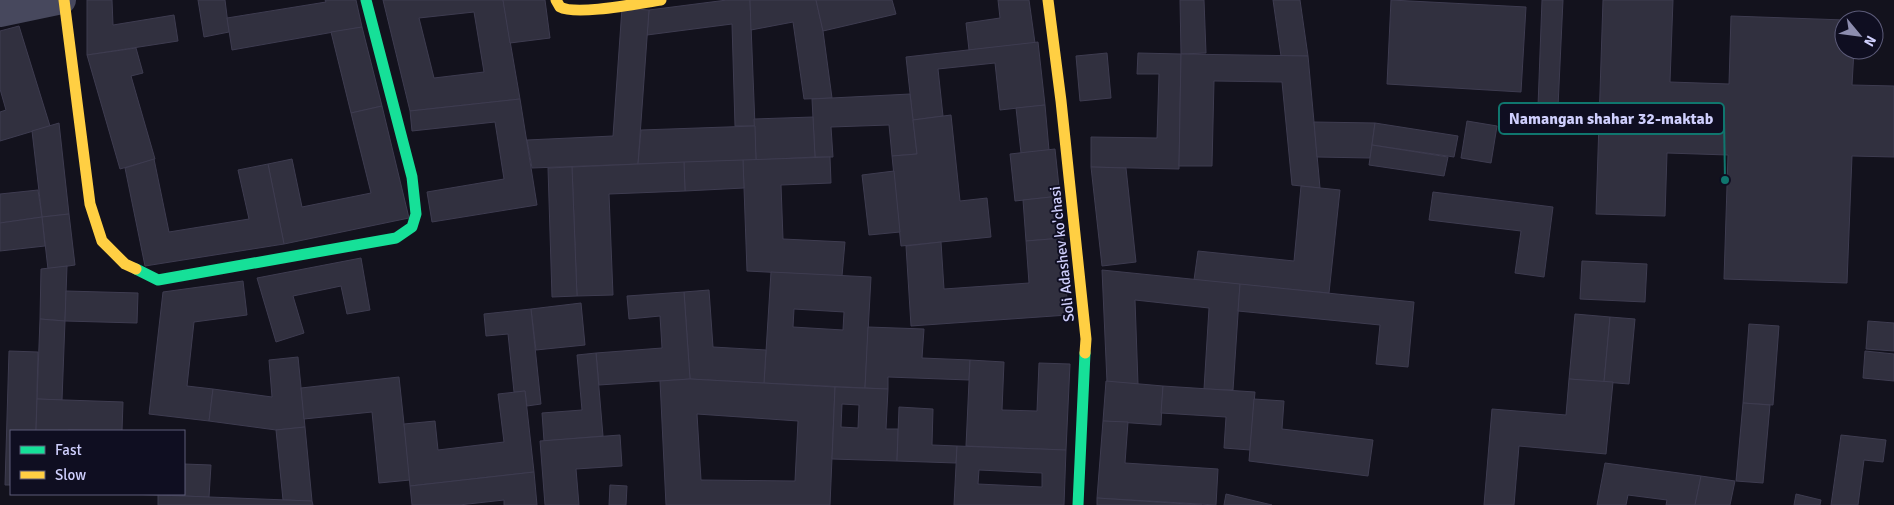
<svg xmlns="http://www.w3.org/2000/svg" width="1894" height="505" font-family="Signika,sans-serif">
  <rect width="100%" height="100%" fill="#13121d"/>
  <g fill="#31303f" stroke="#3e3c50" fill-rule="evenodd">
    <path d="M87 0H112L113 25 174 15 178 41 87 55Z"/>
    <path d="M198 0H225L229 32 204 37Z"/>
    <path d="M325 0H356L362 27 232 50 227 18 326 2Z"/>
    <path d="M383 0H503L520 99 410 111ZM474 12 484 72 434 78 419 18Z"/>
    <path d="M503 0H545L550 38 510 43Z"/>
    <path d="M727 0H750L755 126H735L732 24 647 35 649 10Z"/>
    <path d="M750 0H816L823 31 832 98 804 99 793 22 751 30Z"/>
    <path d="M816 0H892L896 14 823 31Z"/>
    <path d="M998 0H1029L1035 43 969 50 966 23 1000 18Z"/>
    <path d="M1180 0H1204L1206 53 1181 54Z"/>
    <path d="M1273 0H1300L1308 56H1281Z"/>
    <path d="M1391 0 1526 7 1521 92 1387 84Z"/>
    <path d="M1542 0H1563L1558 107 1538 106Z"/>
    <path d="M1603 0H1673L1670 82 1729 84 1731 16 1845 20 1844 50H1854L1852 85 1894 86V157L1852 156 1847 283 1724 279 1728 155 1667 153 1665 216 1596 214Z"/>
    <path d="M622 8 649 10 638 164 532 168 527 140 613 136Z"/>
    <path d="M19 26 50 126 0 141V112L6 110 0 89V31Z"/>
    <path d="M362 27 382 106 351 113 331 32Z"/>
    <path d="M1038 42 1045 105 1000 110 995 63 938 69 943 116 913 120 906 57Z"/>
    <path d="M136 48 143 73 131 76 155 159 120 169 87 55Z"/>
    <path d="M1107 53 1111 98 1080 101 1076 56Z"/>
    <path d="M1138 53 1181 54 1179 169 1091 167V137L1157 138 1159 74H1137Z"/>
    <path d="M1181 54 1308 56 1320 188 1292 185 1282 82 1214 81 1212 166H1179Z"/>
    <path d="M910 94 917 154 892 156 889 125 831 127 833 157H815L812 99Z"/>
    <path d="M520 99 537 205 432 222 427 192 504 179 495 122 412 131 410 111Z"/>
    <path d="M1045 105 1049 150 1021 153 1016 108Z"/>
    <path d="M382 106 409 218 284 244 268 164 292 159 302 207 371 193 351 113Z"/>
    <path d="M951 115 960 201 987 198 991 237 901 246 892 156 917 154 913 120Z"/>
    <path d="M813 117 815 157 756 160 754 119Z"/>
    <path d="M1467 121 1497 126 1491 163 1461 158Z"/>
    <path d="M1314 122 1375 123 1370 158 1317 157Z"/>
    <path d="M59 123 69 214 42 217 32 131Z"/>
    <path d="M1375 123 1458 136 1454 157 1372 145Z"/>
    <path d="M755 126 756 160 638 164 641 130Z"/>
    <path d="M1372 145 1448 157 1444 176 1369 165Z"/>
    <path d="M1055 149 1060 196 1015 201 1010 154Z"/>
    <path d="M830 157 831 183 781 185 783 239 845 242 842 276 747 271 743 160Z"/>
    <path d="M154 159 169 232 249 219 238 170 268 164 284 244 145 266 125 168Z"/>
    <path d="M743 160 744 188 685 191 684 162Z"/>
    <path d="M684 162 685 191 609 194 613 295 577 296 572 167Z"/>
    <path d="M572 167 577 296 552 297 548 168Z"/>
    <path d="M1091 167 1126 168 1136 262 1102 266Z"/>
    <path d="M894 171 900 232 869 235 862 175Z"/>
    <path d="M1301 186 1340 190 1329 293 1194 280 1198 251 1294 261Z"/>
    <path d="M38 190 42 217 0 223V194Z"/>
    <path d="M1433 192 1553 207 1544 277 1515 273 1521 231 1429 220Z"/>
    <path d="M1060 196 1063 238 1026 241 1023 200Z"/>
    <path d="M69 214 75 265 48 269 42 217Z"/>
    <path d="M42 217 45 246 0 251V223Z"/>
    <path d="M1063 238 1068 315 911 326 906 246 941 242 944 289 1029 283 1026 241Z"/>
    <path d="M361 258 370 310 347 314 341 286 293 296 304 333 276 342 257 278Z"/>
    <path d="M1582 261 1647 264 1645 302 1580 299Z"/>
    <path d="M67 266 65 321 40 319 41 269Z"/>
    <path d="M1102 270 1240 284 1233 390 1204 389 1209 308 1135 300 1138 384 1107 382Z"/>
    <path d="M771 272 871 277 865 388 764 383ZM794 309 844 312 843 330 793 327Z"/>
    <path d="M243 281 247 315 194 322 187 386 213 389 209 421 149 414 163 292Z"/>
    <path d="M1240 284 1414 302 1408 367 1376 364 1380 325 1238 311Z"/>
    <path d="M709 290 713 347 766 350 764 383 690 379 684 292Z"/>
    <path d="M66 291 138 293 137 323 65 321Z"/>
    <path d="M684 292 690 379 599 385 596 353 662 348 660 316 629 319 627 296Z"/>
    <path d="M581 303 585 345 536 350 531 309Z"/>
    <path d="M531 309 541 404 527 406 525 391 514 392 508 334 486 336 484 314Z"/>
    <path d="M1575 314 1610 317 1604 382 1569 379Z"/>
    <path d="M1610 317 1635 319 1629 384 1604 382Z"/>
    <path d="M40 319 65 321 62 400 37 399Z"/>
    <path d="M1868 321 1894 323V351L1866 349Z"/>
    <path d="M1749 324 1779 326 1773 405 1743 403Z"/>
    <path d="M868 327 924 329 922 358 970 360 969 380 888 377V389L865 388Z"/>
    <path d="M9 351 38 352 36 431H11V485H5Z"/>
    <path d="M1865 351 1894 354V381L1863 378Z"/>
    <path d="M596 353 603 436 544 441 542 413 582 410 577 355Z"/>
    <path d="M298 357 305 427 276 430 209 421 213 389 272 397 269 360Z"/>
    <path d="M970 360 1004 362 1002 410 1037 411 1039 363 1070 364 1066 450 966 446Z"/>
    <path d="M399 377 410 480 379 483 372 412 304 419 301 388Z"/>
    <path d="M690 379 835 387 830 505H666L660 381ZM697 414 798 421 795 481 701 480Z"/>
    <path d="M1569 379 1613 382 1606 454 1519 446 1514 505H1484L1492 409 1566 415Z"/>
    <path d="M1106 381 1163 386 1161 425 1103 421Z"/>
    <path d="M1163 386 1255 392 1250 450 1224 448 1226 417 1161 413Z"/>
    <path d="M835 387 888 389 886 429H898L897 461 832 459ZM842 404 859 405 858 428 841 427Z"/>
    <path d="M525 391 534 472 410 486 404 424 435 421 438 450 504 442 498 394Z"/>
    <path d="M37 399 123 402 122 431 68 430V431H36Z"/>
    <path d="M1254 399 1284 401 1282 429 1373 440 1368 476 1249 461Z"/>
    <path d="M1743 403 1770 405 1763 483 1736 481Z"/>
    <path d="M899 407 933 409 932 445 957 446 956 463 897 461Z"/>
    <path d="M1103 421 1128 422 1125 463 1218 469 1216 505 1097 498Z"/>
    <path d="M305 427 312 501 283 500 276 430Z"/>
    <path d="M620 435 622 466 576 469 579 505H545L540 441Z"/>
    <path d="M1841 435 1886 440 1883 462 1864 460 1858 505H1831Z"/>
    <path d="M957 446 1066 450 1064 505H954ZM979 470 1042 473V487L978 484Z"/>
    <path d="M1605 463 1701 476 1695 505H1666L1667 500 1628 495 1626 505H1597Z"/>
    <path d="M184 464 211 465 209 497 129 494H184Z"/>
    <path d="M534 472 537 505H504V500L459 505H412L410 486Z"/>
    <path d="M1701 476 1735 481 1730 505H1695Z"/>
    <path d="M610 485 627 486 626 505H609Z"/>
    <path d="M1226 494 1272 505H1224Z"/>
    <path d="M1796 494 1821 500 1820 505H1794Z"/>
    <path d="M158 495 312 501 313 505H158Z"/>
    <path d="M1097 498 1202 505H1097Z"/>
  </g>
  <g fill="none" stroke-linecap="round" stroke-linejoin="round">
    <path stroke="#47485d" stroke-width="28" d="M0 13 62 0"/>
    <g stroke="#16e098" stroke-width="11">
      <path d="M136 269 158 280 396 238 412 227 416 214 412 177 366 0"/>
      <path d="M1078 505 1085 353"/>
    </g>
    <g stroke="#ffcf43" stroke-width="11">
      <path d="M64 0 90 204 102 241 125 264 136 269"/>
      <path d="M556 0 560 7C577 16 640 3 661 0"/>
      <path d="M1048 0 1061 101 1086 339 1085 353"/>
    </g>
  </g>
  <g text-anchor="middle" stroke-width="4" stroke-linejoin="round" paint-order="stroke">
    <g font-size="15" fill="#cfcffd" stroke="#0f0e21">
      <text transform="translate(1062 254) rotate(-96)" y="5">Soli Adashev ko'chasi</text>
    </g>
  </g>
  <path fill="none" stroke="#0f766e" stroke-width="2" d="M1725 180L1724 119"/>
  <circle fill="#0f766e" stroke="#0f0e21" stroke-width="2" cx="1725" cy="180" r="5"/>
  <rect fill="#0f0e21" stroke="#0f766e" stroke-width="2" x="1499" y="103" width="225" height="31" rx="5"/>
  <g font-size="16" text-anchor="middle" font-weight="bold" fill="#cfcffd">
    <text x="1611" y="124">Namangan shahar 32-maktab</text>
  </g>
  <rect x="10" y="430" width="175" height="65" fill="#0f0e21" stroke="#5c5b79"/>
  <rect x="20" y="446" width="25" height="8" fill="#16e098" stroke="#5c5b79"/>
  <text x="55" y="455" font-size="15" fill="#cfcffd">Fast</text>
  <rect x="20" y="471" width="25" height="8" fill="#ffcf43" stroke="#5c5b79"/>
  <text x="55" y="480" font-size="15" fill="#cfcffd">Slow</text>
  <g transform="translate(1859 35) rotate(119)"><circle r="24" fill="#0f0e21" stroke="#5c5b79"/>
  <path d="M0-4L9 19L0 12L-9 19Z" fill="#8d8daf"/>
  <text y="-8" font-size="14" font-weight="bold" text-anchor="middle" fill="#cfcffd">N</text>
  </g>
</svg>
